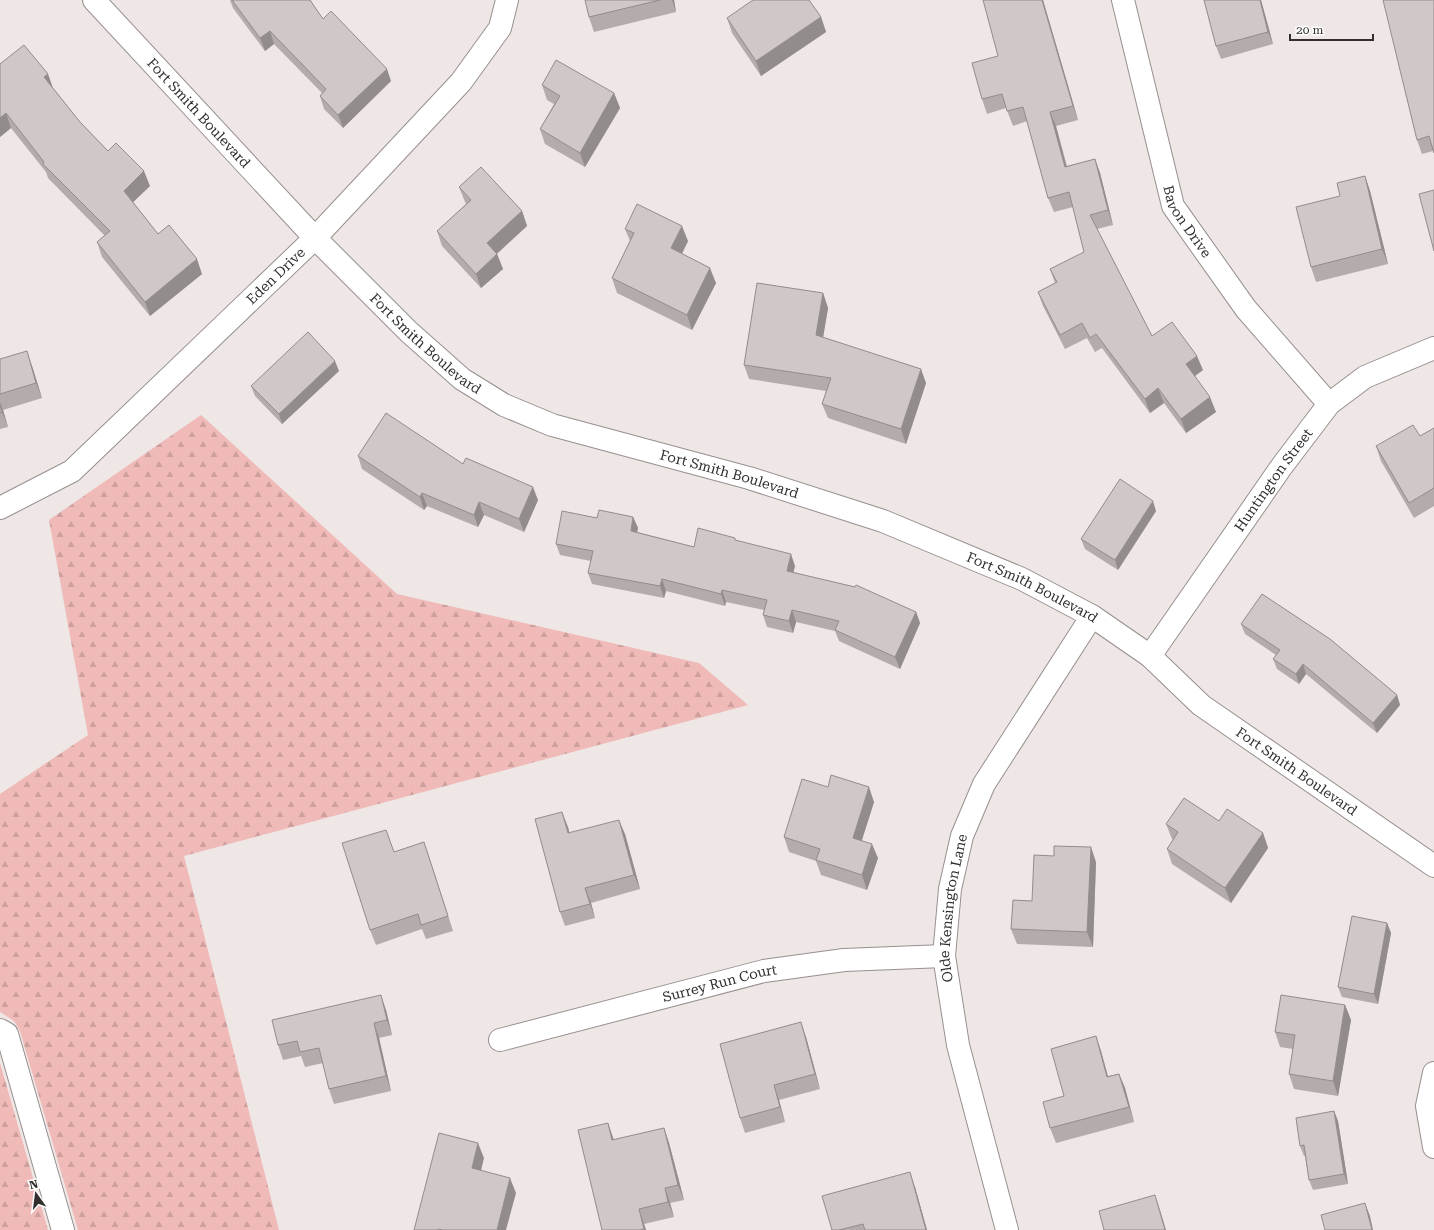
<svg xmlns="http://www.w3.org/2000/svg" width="1434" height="1230" font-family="'Roboto Serif',serif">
  <defs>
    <pattern id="forest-firs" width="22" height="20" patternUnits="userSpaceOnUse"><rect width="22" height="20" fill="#efbab7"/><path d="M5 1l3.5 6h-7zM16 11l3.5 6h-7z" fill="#cda09e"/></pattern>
  </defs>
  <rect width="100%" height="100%" fill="#efe6e6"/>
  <g fill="url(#forest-firs)">
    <path d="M201 415 397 594 699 663 748 705 184 856 279 1230H78L20 1031 14 1021 0 1012V794L88 735 49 520Z"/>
    <path d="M0 1063 48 1230H0Z"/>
  </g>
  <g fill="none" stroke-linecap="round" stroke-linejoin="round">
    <defs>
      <g id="minor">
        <path id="s1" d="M94 0 315 238 409 332 462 379 504 405 552 425 749 478 883 521 1022 579 1092 616 1150 656 1201 705 1434 866"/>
        <path id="s2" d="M1123 0 1173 206 1246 309 1329 404"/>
        <path id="s3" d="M0 508 72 471 315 238 461 82 500 28 507 0"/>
        <path id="s4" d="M1150 656 1282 466 1329 404 1365 377 1434 348"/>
        <path d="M0 1030 7 1034 63 1230"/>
        <path id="s5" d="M500 1040 764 971 844 960 944 956"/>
        <path d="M1434 1073 1427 1106 1434 1147"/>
        <path id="s6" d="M1007 1230 958 1045 944 956 950 889 962 836 984 784 1092 616"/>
      </g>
    </defs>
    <use href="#minor" stroke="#97908f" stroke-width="24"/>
    <use href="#minor" stroke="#fff" stroke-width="22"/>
  </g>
  <g fill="#b3acab">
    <path d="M230 0H310L323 19 391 81 343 128 324 109 320 96 322 93 274 44 265 51 233 8Z"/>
    <path d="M585 0H674L676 12 594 32 589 17Z"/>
    <path d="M1043 0 1078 120 1056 126 1067 166 1095 159 1100 173 1113 225 1097 229 1152 336 1203 370 1195 376 1216 412 1186 433 1164 403 1150 413 1102 348 1095 352 1087 338 1065 349 1043 306 1038 292 1055 283 1050 269 1084 252 1073 207 1054 212 1048 198 1027 121 1013 126 1006 108 987 114 982 99 998 56Z"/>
    <path d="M1204 0H1261L1273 44 1221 59 1216 46Z"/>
    <path d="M1434 0 1433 151 1422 154 1417 140Z"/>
    <path d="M821 17 826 32 761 76 732 33 727 18Z"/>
    <path d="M0 64 48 74 53 88 80 122 108 151 150 186 133 202 158 234 202 274 150 316 102 257 97 242 105 236 48 178 46 172 11 128 0 137Z"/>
    <path d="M542 85 614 93 620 108 585 167 545 144 540 129 554 104 547 100Z"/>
    <path d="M1365 176 1370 191 1388 264 1316 282 1311 267 1340 196Z"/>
    <path d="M459 187 522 211 527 226 497 254 503 269 481 288 442 246 437 231 466 204 465 202Z"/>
    <path d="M625 229 688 241 682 254 716 283 692 330 617 293 612 278 630 241Z"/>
    <path d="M823 293 828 308 823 337 926 383 906 444 828 418 822 404 826 391 749 379 744 365Z"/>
    <path d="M0 359 32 366 42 398 3 410 8 427 0 429Z"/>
    <path d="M339 371 282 424 255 396 251 386Z"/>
    <path d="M1434 428V506L1414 518 1381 461 1376 446 1420 436Z"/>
    <path d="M358 456 463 464 538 500 524 532 484 515 478 527 427 506 424 510 362 469Z"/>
    <path d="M1156 511 1118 570 1085 549 1081 539Z"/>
    <path d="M633 517 638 528 637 532 694 547 737 541 795 566 793 572 916 612 920 623 900 669 839 641 835 631 796 622 793 633 767 627 763 615 764 610 726 602 725 606 666 591 664 598 592 584 588 573 591 561 560 555 556 544 597 518Z"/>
    <path d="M1241 624 1397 695 1400 705 1377 733 1306 674 1299 684 1277 669 1273 659 1276 655 1245 634Z"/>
    <path d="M874 802 862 840 878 858 867 890 821 875 816 861 789 852 784 837Z"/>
    <path d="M1219 821 1263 833 1268 848 1231 903 1172 864 1167 849 1173 840 1172 839 1166 824Z"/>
    <path d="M568 827 569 833 625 834 640 889 591 903 595 918 565 926 560 912Z"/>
    <path d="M394 852 429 857 453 931 426 939 422 929 376 945 370 930Z"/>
    <path d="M1096 862 1093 947 1017 944 1011 929 1032 901Z"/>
    <path d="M1387 923 1391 933 1378 1004 1342 997 1338 987Z"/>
    <path d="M1345 1005 1351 1020 1338 1096 1294 1089 1289 1074 1293 1049 1280 1047 1275 1032Z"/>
    <path d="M386 1010 392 1035 379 1038 391 1091 334 1104 329 1089 323 1063 305 1067 301 1056 283 1060 278 1045Z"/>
    <path d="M1096 1036 1101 1051 1108 1076 1119 1074 1125 1088 1134 1122 1056 1143 1050 1128Z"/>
    <path d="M806 1037 820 1089 779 1100 785 1122 745 1133 740 1118Z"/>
    <path d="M1334 1111 1338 1121 1348 1184 1313 1190 1309 1180 1305 1156H1304L1300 1146Z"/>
    <path d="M608 1123 614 1140 664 1128 669 1143 684 1200 670 1203 674 1217 644 1224 646 1230H602Z"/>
    <path d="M915 1187 927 1230H832Z"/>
  </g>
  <g fill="#928c8b">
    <path d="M672 0H674L676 12Z"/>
    <path d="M1042 0H1043L1078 120 1073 106Z"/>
    <path d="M1260 0H1261L1273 44 1268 32Z"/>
    <path d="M821 17 826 32 761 76 756 61Z"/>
    <path d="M270 31 274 44 265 51 260 38Z"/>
    <path d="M387 69 391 81 343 128 338 115Z"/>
    <path d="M48 74 53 89 44 77Z"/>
    <path d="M614 93 620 108 585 167 580 153Z"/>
    <path d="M1050 112 1056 126 1070 181 1065 167Z"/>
    <path d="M6 113 11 128 0 137V118Z"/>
    <path d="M1095 159 1100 173 1113 225 1108 210Z"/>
    <path d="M144 171 150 186 129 206 124 191Z"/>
    <path d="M1365 176 1370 191 1388 264 1382 249Z"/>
    <path d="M522 211 527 226 492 258 487 243Z"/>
    <path d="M682 226 688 241 677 263 671 248Z"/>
    <path d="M497 254 503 269 481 288 476 274Z"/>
    <path d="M197 259 202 274 150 316 145 302Z"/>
    <path d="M710 268 716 283 692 330 687 315Z"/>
    <path d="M823 293 828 308 821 350 816 335Z"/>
    <path d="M27 351 32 366 42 398 36 383Z"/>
    <path d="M1197 356 1203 370 1192 378 1186 364Z"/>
    <path d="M335 361 339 371 282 424 279 414Z"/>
    <path d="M921 369 926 383 906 444 901 429Z"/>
    <path d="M1158 388 1164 403 1150 413 1145 399Z"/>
    <path d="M1210 397 1216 412 1186 433 1181 419Z"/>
    <path d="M0 402 3 410 8 427 2 412Z"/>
    <path d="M533 487 538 500 524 532 519 519Z"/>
    <path d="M422 493 427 506 424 510 420 497Z"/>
    <path d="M1153 501 1156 511 1118 570 1115 560Z"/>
    <path d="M479 502 484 515 478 527 474 515Z"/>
    <path d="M633 517 638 528 635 542 631 531Z"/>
    <path d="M791 554 795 566 791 582 787 571Z"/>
    <path d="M662 579 666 591 664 598 660 586Z"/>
    <path d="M722 590 726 602 725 606 721 594Z"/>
    <path d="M792 610 796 622 793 633 789 621Z"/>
    <path d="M916 612 920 623 900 669 895 657Z"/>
    <path d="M1303 664 1306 674 1299 684 1296 674Z"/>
    <path d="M1397 695 1400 705 1377 733 1373 723Z"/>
    <path d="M869 787 874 802 858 852 853 838Z"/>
    <path d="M562 812 568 827 573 848 568 833Z"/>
    <path d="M619 820 625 834 640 889 634 875Z"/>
    <path d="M1263 833 1268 848 1231 903 1225 888Z"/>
    <path d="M424 842 429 857 453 931 448 916Z"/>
    <path d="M872 844 878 858 867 890 862 875Z"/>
    <path d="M1091 847 1096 862 1093 947 1087 932Z"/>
    <path d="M585 888 591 903 595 918 590 904Z"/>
    <path d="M1387 923 1391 933 1378 1004 1374 994Z"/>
    <path d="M381 995 386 1010 392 1035 387 1020Z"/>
    <path d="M1345 1005 1351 1020 1338 1096 1333 1081Z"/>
    <path d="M801 1022 806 1037 820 1089 815 1074Z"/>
    <path d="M374 1023 379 1038 391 1091 386 1076Z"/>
    <path d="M1096 1036 1101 1051 1112 1092 1107 1077Z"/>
    <path d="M1119 1074 1125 1088 1134 1122 1129 1107Z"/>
    <path d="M774 1085 779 1100 785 1122 780 1107Z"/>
    <path d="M1334 1111 1338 1121 1348 1184 1344 1174Z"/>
    <path d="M608 1123 613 1138 618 1155 612 1140Z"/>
    <path d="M664 1128 669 1143 684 1200 678 1185Z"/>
    <path d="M478 1143 484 1158 478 1183 472 1168Z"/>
    <path d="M910 1172 915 1187 927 1230H926Z"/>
    <path d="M510 1178 516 1193 506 1230H497Z"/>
    <path d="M665 1188 670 1203 674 1217 668 1202Z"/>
    <path d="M1155 1195 1160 1210 1166 1230H1165Z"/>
    <path d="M1365 1203 1370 1216 1373 1230H1372Z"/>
    <path d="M639 1209 646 1230H644V1229Z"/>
  </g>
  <g fill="#d0c8c7" stroke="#928c8b">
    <path d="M232 0H310L323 19 331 11 387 69 338 115 320 96 326 89 270 31 260 38Z"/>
    <path d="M585 0H660L589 17Z"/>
    <path d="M753 0H809L821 17 756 61 727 18Z"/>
    <path d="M983 0H1042L1073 106 1050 112 1065 167 1095 159 1108 210 1090 215 1152 336 1172 322 1197 356 1186 364 1210 397 1181 419 1158 388 1145 399 1096 334 1090 338 1082 323 1060 335 1038 292 1057 282 1050 269 1084 252 1069 192 1048 198 1023 107 1007 111 1002 94 982 99 972 63 998 56Z"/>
    <path d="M1204 0H1260L1268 32 1216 46Z"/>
    <path d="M1383 0H1434V153L1429 136 1417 140Z"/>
    <path d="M24 45 48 74 44 77 80 122 108 151 116 143 144 171 124 191 158 234 169 225 197 259 145 302 97 242 110 231 43 164 44 162 6 113 0 118V64Z"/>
    <path d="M556 60 614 93 580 153 540 129 560 96 542 85Z"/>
    <path d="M481 167 522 211 487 243 497 254 476 274 437 231 471 200 459 187Z"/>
    <path d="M1365 176 1382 249 1311 267 1296 207 1340 196 1337 183Z"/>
    <path d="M1434 190V251L1419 194Z"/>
    <path d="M637 204 682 226 671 248 710 268 687 315 612 278 634 233 625 229Z"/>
    <path d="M757 283 823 293 816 335 921 369 901 429 822 404 831 378 744 365Z"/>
    <path d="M308 332 335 361 279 414 251 386Z"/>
    <path d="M27 351 36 383 0 394V359Z"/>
    <path d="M0 404 2 412 0 413Z"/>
    <path d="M386 413 463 464 466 458 533 487 519 519 479 502 474 515 422 493 420 497 358 456Z"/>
    <path d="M1413 425 1420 436 1434 428V488L1409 503 1376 446Z"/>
    <path d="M1120 479 1153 501 1115 560 1081 539Z"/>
    <path d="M599 510 633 517 631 531 694 547 698 528 735 538V540L791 554 787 571 855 587 856 585 916 612 895 657 835 630 839 621 792 610 789 621 763 615 767 600 722 590 721 594 662 579 660 586 588 573 593 551 556 544 562 511 597 518Z"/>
    <path d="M1262 594 1330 639 1397 695 1373 723 1303 664 1296 674 1273 659 1280 650 1241 624Z"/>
    <path d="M831 775 869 787 853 838 872 844 862 875 816 860 820 849 784 837 802 779 828 787Z"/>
    <path d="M1184 798 1219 821 1227 809 1263 833 1225 888 1167 849 1178 832 1166 824Z"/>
    <path d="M562 812 568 833 619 820 634 875 585 888 590 904 560 912 535 819Z"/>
    <path d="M386 830 394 852 424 842 448 916 421 925 418 914 370 930 342 843Z"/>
    <path d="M1054 846 1091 847 1087 932 1011 929 1013 900 1032 901 1034 855 1054 856Z"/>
    <path d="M1352 916 1387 923 1374 994 1338 987Z"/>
    <path d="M381 995 387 1020 374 1023 386 1076 329 1089 319 1048 300 1052 297 1041 278 1045 272 1020Z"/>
    <path d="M1281 995 1345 1005 1333 1081 1289 1074 1295 1035 1275 1032Z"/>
    <path d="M801 1022 815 1074 774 1085 780 1107 740 1118 720 1044Z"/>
    <path d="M1096 1036 1107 1077 1119 1074 1129 1107 1050 1128 1043 1102 1064 1096 1051 1049Z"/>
    <path d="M1334 1111 1344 1174 1309 1180 1304 1145 1300 1146 1296 1118Z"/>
    <path d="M608 1123 612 1140 664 1128 678 1185 665 1188 668 1202 639 1209 644 1229 640 1230H602L578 1130Z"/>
    <path d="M439 1133 478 1143 472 1168 510 1178 497 1230H443L438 1229V1230H414Z"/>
    <path d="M910 1172 926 1230H865L863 1224 839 1230H832L822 1196Z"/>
    <path d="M1155 1195 1165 1230H1104L1099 1211Z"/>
    <path d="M1365 1203 1372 1230H1325L1321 1215Z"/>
  </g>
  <g text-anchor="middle" stroke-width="4" stroke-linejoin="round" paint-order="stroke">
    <g font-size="14" fill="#322f2e" stroke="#fff">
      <text dy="5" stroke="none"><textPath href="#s1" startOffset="154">Fort Smith Boulevard</textPath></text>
      <text dy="5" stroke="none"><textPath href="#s2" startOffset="232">Bavon Drive</textPath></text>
      <text dy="5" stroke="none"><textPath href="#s3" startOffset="363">Eden Drive</textPath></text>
      <text dy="5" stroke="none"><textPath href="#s1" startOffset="478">Fort Smith Boulevard</textPath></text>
      <text dy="5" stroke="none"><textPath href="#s1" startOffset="814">Fort Smith Boulevard</textPath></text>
      <text dy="5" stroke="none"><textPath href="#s4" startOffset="215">Huntington Street</textPath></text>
      <text dy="5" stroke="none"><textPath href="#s1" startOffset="1138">Fort Smith Boulevard</textPath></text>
      <text dy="5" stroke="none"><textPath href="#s1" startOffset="1462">Fort Smith Boulevard</textPath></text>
      <text dy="5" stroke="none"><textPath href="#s6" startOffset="330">Olde Kensington Lane</textPath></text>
      <text dy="5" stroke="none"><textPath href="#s5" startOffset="227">Surrey Run Court</textPath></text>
    </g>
  </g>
  <g transform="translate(36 1194) rotate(346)" stroke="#ffffff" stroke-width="3" paint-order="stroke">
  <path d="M0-3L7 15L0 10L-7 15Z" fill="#322f2e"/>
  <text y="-6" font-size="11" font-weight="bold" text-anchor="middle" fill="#322f2e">N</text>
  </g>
  <path d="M1290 34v6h83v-6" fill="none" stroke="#322f2e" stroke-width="2"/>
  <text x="1296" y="34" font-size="12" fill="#322f2e" stroke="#ffffff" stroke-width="3" paint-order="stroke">20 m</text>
</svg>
